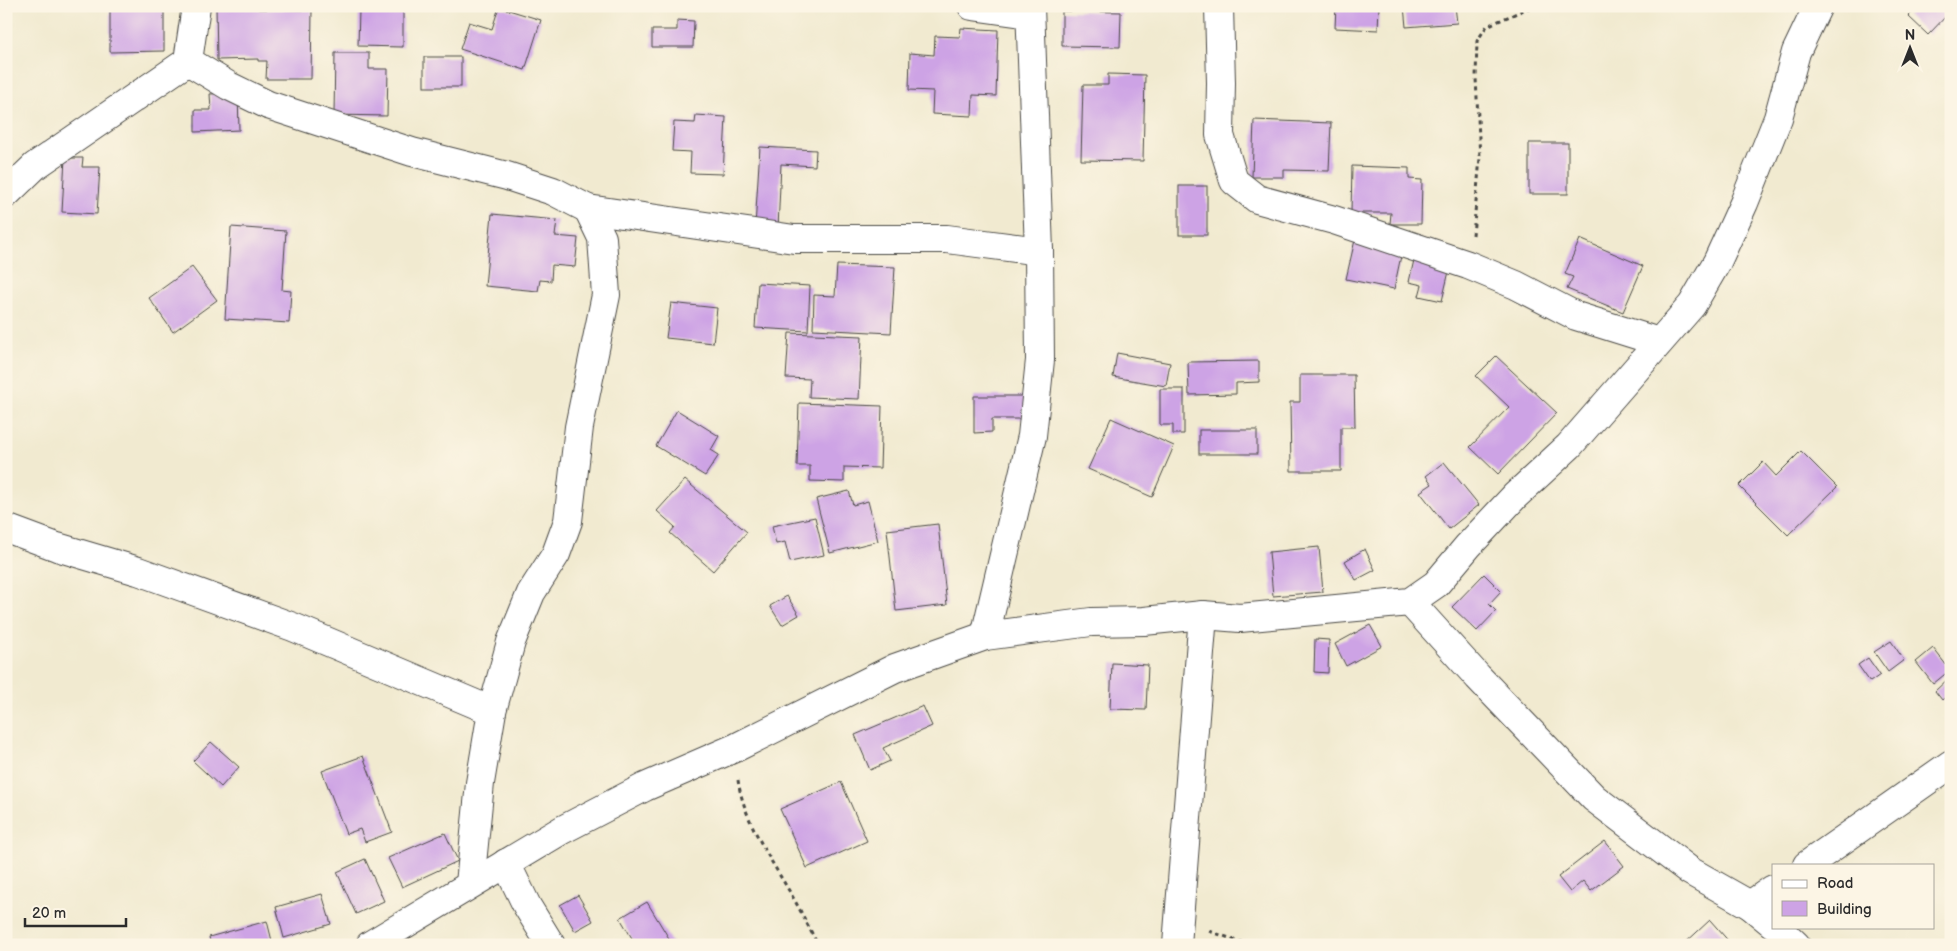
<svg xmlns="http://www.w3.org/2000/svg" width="1957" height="951" font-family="'Balsamiq Sans',sans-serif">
  <rect width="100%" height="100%" fill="#fcf5e5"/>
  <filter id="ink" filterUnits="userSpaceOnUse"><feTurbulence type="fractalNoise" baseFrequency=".02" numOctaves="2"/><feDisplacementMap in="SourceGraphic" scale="10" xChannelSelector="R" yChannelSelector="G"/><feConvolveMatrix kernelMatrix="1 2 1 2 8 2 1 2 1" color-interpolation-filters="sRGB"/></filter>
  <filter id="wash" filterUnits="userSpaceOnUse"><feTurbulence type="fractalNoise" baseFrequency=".0096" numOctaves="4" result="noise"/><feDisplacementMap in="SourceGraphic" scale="20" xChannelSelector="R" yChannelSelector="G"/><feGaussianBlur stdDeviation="1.12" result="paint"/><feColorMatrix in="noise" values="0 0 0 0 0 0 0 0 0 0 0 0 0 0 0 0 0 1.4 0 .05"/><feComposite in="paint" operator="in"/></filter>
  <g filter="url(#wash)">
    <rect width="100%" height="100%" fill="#f1ead0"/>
    <g id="blocks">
      <g fill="#cda3e5">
        <path d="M110 6H164V51L110 52Z"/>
        <path d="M216 6H258V9L312 10 311 79H266L267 61H258V59L217 60Z"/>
        <path d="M1336 6H1379L1378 30 1335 28Z"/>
        <path d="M1404 6H1455L1457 23 1406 27Z"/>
        <path d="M1917 6H1951V11L1928 35 1908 16Z"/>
        <path d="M499 7 541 20 525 70 460 49 469 22 492 29Z"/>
        <path d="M359 10 403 11V47L358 46Z"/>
        <path d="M1062 11 1121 12 1120 47 1062 46Z"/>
        <path d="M677 20 694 21 693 47H652V30H677Z"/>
        <path d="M961 28 998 30 996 96 973 95 972 116 932 114 933 91 909 90 910 53 934 55 935 36 960 37Z"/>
        <path d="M335 53H369V69H388L387 116 334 115Z"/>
        <rect x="424" y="57" width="37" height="30"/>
        <path d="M1108 74 1145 75 1143 161 1081 160 1083 85H1108Z"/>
        <path d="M238 93 239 130 195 132V110H211L210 94Z"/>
        <path d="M696 115 726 117 723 174 690 173 691 152 672 151 674 122 695 123Z"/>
        <path d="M1254 120 1331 123 1329 171 1284 170V177H1252Z"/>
        <rect x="1529" y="143" width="39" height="51"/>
        <path d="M760 147 816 150 815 166 781 164 778 228 755 227Z"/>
        <path d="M65 158H83L82 167H100L97 214 62 212Z"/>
        <path d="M1352 166 1409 168V179L1422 180 1421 224H1390L1391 213H1351Z"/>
        <rect x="1179" y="186" width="28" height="49"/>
        <path d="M492 214 557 220 555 236 578 238 575 267 552 265 551 281 540 280 538 291 485 286Z"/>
        <path d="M231 227 286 231 282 290 291 291 289 323 225 319Z"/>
        <path d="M1580 239 1643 266 1623 312 1567 289 1573 277 1565 274Z"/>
        <path d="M1355 240 1402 251 1394 289 1346 279Z"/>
        <path d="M1414 260 1450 267 1442 301 1419 296 1422 285 1409 282Z"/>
        <path d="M837 265 895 267 891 333 813 329 814 295 835 296Z"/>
        <path d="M192 267 217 300 173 332 149 298Z"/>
        <path d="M758 283 810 286 808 331 755 328Z"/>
        <path d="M671 303 717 308 713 343 666 338Z"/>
        <path d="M789 333 862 336 859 399 809 397 810 379 786 378Z"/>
        <path d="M1117 353 1170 363 1166 386 1113 377Z"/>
        <path d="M1496 356 1557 413 1498 474 1470 447 1509 407 1476 376Z"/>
        <path d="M1259 361V382L1236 383V394L1189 395 1188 362Z"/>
        <path d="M1300 375H1354L1355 427H1341V471H1291L1290 402H1300Z"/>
        <path d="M1160 389H1184V434H1173V425H1160Z"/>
        <path d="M974 396H1026V419H992V432L974 433Z"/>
        <path d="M799 403 882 406 880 468 844 467V482L810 481V466H797Z"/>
        <path d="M677 410 719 436 711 450 719 455 705 476 656 446Z"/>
        <path d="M1111 418 1174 446 1152 497 1088 469Z"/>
        <rect x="1199" y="430" width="58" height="24"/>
        <path d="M1801 451 1837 487 1788 535 1739 486 1763 462 1776 476Z"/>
        <path d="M1444 462 1479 505 1449 529 1420 492 1432 484 1426 476Z"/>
        <path d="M685 480 747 532 713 571 670 533 675 527 657 511Z"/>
        <path d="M849 491 853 505 868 501 878 541 830 553 816 499Z"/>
        <path d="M815 517 824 555 790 562 785 542 776 544 772 526Z"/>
        <path d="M938 524 947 605 896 611 887 530Z"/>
        <path d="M1319 547 1323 592 1273 596 1269 552Z"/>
        <path d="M1365 549 1375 570 1356 580 1345 561Z"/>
        <path d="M1484 574 1501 591 1489 604 1496 611 1477 631 1452 607Z"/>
        <path d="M787 596 799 615 782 625 770 606Z"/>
        <path d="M1370 625 1382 646 1346 666 1335 644Z"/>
        <path d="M1315 639 1329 640 1328 673 1314 672Z"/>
        <path d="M1891 641 1904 660 1888 672 1874 652Z"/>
        <path d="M1933 648 1950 670 1933 684 1916 662Z"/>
        <path d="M1868 658 1880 675 1870 682 1858 665Z"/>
        <path d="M1112 663 1148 665 1146 710 1110 709Z"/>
        <path d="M1951 676V693L1942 700 1935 691Z"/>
        <path d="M923 706 932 726 883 748 890 761 870 770 855 735Z"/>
        <path d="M211 742 239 767 221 787 193 761Z"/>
        <path d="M363 756 392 832 365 842 360 829 346 834 322 771Z"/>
        <path d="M841 782 867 841 807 868 780 809Z"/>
        <path d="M445 833 458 861 402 887 388 858Z"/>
        <path d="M1605 841 1624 866 1591 891 1583 881 1570 892 1558 877Z"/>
        <path d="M365 859 384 901 356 914 337 872Z"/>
        <path d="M322 894 331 924 284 938 276 907Z"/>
        <path d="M578 895 593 921 575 931 560 905Z"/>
        <path d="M647 902 673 945H636L620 918Z"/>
        <path d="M1710 920 1732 945H1683Z"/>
        <path d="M267 921 273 945H211L209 937Z"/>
      </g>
    </g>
  </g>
  <g filter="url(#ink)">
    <use href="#blocks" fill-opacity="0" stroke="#494844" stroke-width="1"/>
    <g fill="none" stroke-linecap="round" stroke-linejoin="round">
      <defs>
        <g id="street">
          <path d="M196 6 188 61 229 86 268 105 412 152 507 176 553 191 588 209 794 239H947L1039 251"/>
          <path d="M972 6 1030 14"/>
          <path d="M1219 6 1221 83 1220 135 1234 181 1257 199 1334 220 1468 265 1516 285 1576 316 1659 342"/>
          <path d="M6 194 35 166 188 61"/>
          <path d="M6 528 57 547 138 571 293 627 492 711"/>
          <path d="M1410 602 1478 677 1594 798 1690 871 1750 905 1773 924"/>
          <path d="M985 636 1032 436 1040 360 1039 251 1030 6"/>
          <path d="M506 863 527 906 551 945"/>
          <path d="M1807 865 1951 764"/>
          <path d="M470 884 480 783 492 711 511 642 531 593 556 554 568 521 579 427 606 295 602 238 588 209"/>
          <path d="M1750 905 1773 889"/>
          <path d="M1777 927 1796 945"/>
          <path d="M370 945 562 830 645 787 737 747 895 668 985 636 1091 622 1144 621 1203 615 1240 618 1410 602 1436 584 1468 546 1515 496 1569 446 1692 305 1717 262 1744 203 1778 118 1796 52 1818 6"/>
          <path d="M1177 945 1203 615"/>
        </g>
      </defs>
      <use href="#street" stroke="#494844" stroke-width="30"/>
      <g stroke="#494844" stroke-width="3" stroke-dasharray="4 4" stroke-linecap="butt">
        <path d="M1473 235 1480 158 1476 78 1477 41 1487 26 1533 6"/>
        <path d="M738 780C744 821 770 858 791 894 801 911 809 928 818 945"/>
        <path d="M1209 931 1250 945"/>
      </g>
      <use href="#street" stroke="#fff" stroke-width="28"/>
    </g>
  </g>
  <rect width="1957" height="951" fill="none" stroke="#fcf5e5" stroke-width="25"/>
  <rect x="1772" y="864" width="162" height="65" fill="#fcf5e5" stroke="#a8a49b"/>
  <rect x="1782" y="880" width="25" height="8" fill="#ffffff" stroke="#a8a49b"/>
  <text x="1817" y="888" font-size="15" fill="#2b2b2b">Road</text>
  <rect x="1782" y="901" width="25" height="15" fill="#cda3e5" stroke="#a8a49b"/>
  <text x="1817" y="914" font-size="15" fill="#2b2b2b">Building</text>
  <g transform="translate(1910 48)" stroke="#fcf5e5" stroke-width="4" paint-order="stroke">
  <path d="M0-4L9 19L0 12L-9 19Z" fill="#2b2b2b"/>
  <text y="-8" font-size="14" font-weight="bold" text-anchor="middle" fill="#2b2b2b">N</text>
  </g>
  <path d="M25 918v8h101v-8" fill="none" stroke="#2b2b2b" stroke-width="2.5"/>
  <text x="32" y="918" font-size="15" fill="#2b2b2b" stroke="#fcf5e5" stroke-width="4" paint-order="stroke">20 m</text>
</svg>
